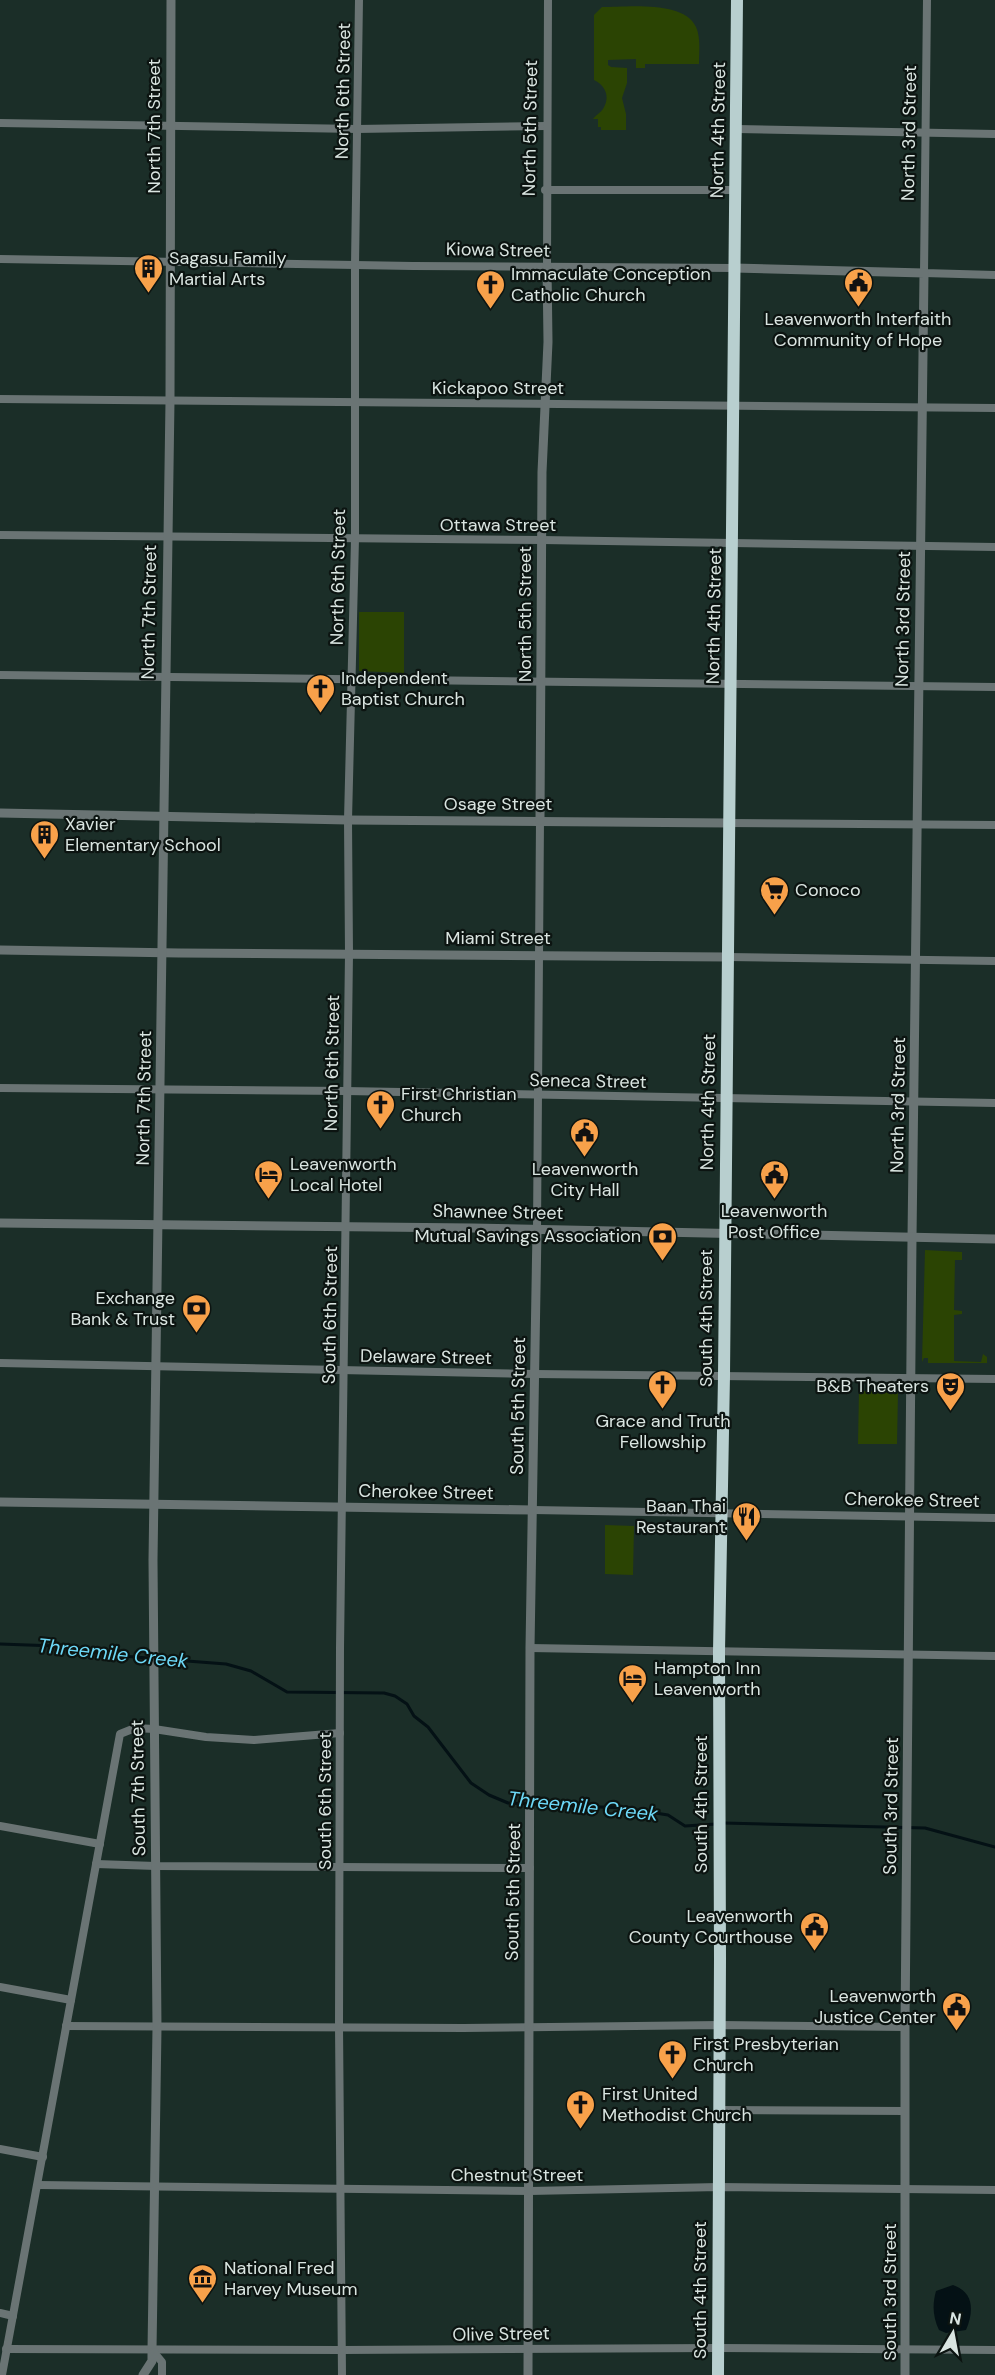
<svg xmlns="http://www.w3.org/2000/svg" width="995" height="2375" font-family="'DM Sans',sans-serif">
  <rect width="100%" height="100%" fill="#1b2e28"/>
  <g fill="#2b4403">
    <path d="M602 7C627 7 684 0 696 27 701 38 699 53 699 64H645V68H636V59L608 60V65L611 67 627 68V83L622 98 626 114V130H601V127H598V119H593C596 115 600 113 603 109 611 97 605 85 594 80V15Z"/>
    <path d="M359 612H404V673L359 671Z"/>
    <path d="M925 1250 962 1252V1260H955L954 1310 962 1311V1314L954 1315V1361L981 1362 983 1354 987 1357V1363H928V1358H924L922 1362Z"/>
    <path d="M859 1391H898L897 1444H858Z"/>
    <path d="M605 1525 634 1526 633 1575 605 1574Z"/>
  </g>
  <path fill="#041115" d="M953 2285C974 2292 974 2311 966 2330L946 2333 939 2330C933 2318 932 2305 936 2291Z"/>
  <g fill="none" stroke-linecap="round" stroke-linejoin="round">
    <g stroke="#041115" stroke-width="3">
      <path d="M0 1644 56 1646 122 1656 226 1664 251 1671 287 1692 384 1693 395 1696 407 1704 414 1716 428 1727 471 1783 489 1795 508 1803 624 1808 668 1815 685 1826 716 1824"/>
      <path d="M723 1823 925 1828 995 1847"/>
    </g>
    <g stroke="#6a7474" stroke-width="8">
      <path d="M927 0 924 273 995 275"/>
      <path d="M0 123 357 129 546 126"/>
      <path d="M737 129 995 134"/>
      <path d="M545 190H736"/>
      <path d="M0 259 413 266 734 268"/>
      <path d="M547 267 548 0"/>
      <path d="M0 399 995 408"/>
      <path d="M0 535 542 540 995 547"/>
      <path d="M0 675 995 687"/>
      <path d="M728 823 995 825"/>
      <path d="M728 957 995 961"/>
      <path d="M0 1088 346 1091 995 1103"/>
      <path d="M537 1229 540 820"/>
      <path d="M0 1363 535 1374 995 1379"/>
      <path d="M533 1510 995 1518"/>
      <path d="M530 1648 995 1656"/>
      <path d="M0 1826 100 1844"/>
      <path d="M96 1864 156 1866 530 1868"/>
      <path d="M0 1987 71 2000"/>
      <path d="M66 2026 463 2028 720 2025 905 2027"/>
      <path d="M718 2110 905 2111"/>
      <path d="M0 2149 43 2157"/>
      <path d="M38 2185 530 2191 719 2187 995 2190"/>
      <path d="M0 2313 13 2316"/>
      <path d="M6 2349 342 2350 718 2348 995 2350"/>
      <path d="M152 2350 162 2362V2375"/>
      <path d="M2 2375 120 1734 135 1728 154 1729 206 1737 254 1740 340 1733"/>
      <path d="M342 2375 339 2026 340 1648 349 954 348 820 355 539V265L359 0"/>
    </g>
    <g stroke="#6a7474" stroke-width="9">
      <path d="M734 268 924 273 912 1238 905 2027V2375"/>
      <path d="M0 813 348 820 728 823"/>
      <path d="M540 820 542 472 548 342 547 267"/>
      <path d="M0 950 179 953 728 957"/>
      <path d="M0 1223 473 1228 995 1239"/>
      <path d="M0 1502 533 1510"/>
      <path d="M143 2375 152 2361V2350L157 2028 153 1560 170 401 171 0"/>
      <path d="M528 2375 530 1648 537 1229"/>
    </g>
    <path stroke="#b8cfcf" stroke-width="12" d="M718 2375 720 1958 719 1652 724 1376 737 0"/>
  </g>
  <defs>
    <symbol id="building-pin" viewBox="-11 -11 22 30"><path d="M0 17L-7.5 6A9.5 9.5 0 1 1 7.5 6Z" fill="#f8a14a" stroke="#0c1411"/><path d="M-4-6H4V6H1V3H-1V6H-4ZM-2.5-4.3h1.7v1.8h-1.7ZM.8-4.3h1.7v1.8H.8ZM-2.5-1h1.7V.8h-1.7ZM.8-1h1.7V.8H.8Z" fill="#111"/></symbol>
    <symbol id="civic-pin" viewBox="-11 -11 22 30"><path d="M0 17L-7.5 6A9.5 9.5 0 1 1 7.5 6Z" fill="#f8a14a" stroke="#0c1411"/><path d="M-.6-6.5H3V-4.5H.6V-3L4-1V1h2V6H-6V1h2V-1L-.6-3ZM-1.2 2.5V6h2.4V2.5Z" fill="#111"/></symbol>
    <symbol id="church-pin" viewBox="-11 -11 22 30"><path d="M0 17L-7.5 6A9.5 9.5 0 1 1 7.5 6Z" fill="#f8a14a" stroke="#0c1411"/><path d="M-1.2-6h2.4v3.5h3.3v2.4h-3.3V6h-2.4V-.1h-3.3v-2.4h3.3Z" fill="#111"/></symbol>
    <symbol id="supermarket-pin" viewBox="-11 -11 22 30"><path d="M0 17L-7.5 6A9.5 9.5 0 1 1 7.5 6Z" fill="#f8a14a" stroke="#0c1411"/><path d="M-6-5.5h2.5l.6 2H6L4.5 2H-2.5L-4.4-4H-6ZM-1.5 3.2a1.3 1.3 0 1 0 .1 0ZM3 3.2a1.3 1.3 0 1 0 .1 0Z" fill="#111"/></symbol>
    <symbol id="hotel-pin" viewBox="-11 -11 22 30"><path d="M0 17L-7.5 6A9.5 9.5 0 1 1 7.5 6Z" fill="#f8a14a" stroke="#0c1411"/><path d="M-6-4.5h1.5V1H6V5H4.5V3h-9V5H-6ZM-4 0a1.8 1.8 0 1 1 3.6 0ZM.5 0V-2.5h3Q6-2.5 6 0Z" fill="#111"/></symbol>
    <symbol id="bank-pin" viewBox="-11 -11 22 30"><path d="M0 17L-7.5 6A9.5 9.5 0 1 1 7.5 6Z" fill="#f8a14a" stroke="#0c1411"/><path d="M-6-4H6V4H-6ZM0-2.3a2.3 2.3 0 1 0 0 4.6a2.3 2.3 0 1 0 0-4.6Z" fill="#111"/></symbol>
    <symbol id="theatre-pin" viewBox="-11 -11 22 30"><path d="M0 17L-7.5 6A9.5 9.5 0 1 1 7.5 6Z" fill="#f8a14a" stroke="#0c1411"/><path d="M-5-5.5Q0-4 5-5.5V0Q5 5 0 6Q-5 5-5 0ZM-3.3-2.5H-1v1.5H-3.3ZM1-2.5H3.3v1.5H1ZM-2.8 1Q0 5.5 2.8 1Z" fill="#111"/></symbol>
    <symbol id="restaurant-pin" viewBox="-11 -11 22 30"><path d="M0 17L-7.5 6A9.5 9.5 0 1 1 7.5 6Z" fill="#f8a14a" stroke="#0c1411"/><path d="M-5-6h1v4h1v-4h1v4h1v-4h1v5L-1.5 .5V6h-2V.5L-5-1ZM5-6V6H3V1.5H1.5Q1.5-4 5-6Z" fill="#111"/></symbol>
    <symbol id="museum-pin" viewBox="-11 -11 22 30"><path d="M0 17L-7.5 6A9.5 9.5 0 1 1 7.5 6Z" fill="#f8a14a" stroke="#0c1411"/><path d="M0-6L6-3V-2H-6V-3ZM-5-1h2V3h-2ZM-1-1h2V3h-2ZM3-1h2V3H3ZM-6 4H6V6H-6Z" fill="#111"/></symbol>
  </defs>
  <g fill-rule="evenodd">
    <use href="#building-pin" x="132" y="252" width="33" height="45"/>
    <use href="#civic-pin" x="842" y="266" width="33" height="45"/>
    <use href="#church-pin" x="474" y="268" width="33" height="45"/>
    <use href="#church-pin" x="304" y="672" width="33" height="45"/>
    <use href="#building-pin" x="28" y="818" width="33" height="45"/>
    <use href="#supermarket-pin" x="758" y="874" width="33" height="45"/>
    <use href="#church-pin" x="364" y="1088" width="33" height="45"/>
    <use href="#civic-pin" x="568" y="1116" width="33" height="45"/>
    <use href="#hotel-pin" x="252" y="1158" width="33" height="45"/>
    <use href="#civic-pin" x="758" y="1158" width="33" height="45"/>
    <use href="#bank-pin" x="646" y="1220" width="33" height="45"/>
    <use href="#bank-pin" x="180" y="1292" width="33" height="45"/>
    <use href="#church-pin" x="646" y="1368" width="33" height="45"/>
    <use href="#theatre-pin" x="934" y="1370" width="33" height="45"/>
    <use href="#restaurant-pin" x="730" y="1500" width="33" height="45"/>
    <use href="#hotel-pin" x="616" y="1662" width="33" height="45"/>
    <use href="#civic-pin" x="798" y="1910" width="33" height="45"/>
    <use href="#civic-pin" x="940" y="1990" width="33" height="45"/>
    <use href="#church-pin" x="656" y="2038" width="33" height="45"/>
    <use href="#church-pin" x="564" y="2088" width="33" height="45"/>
    <use href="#museum-pin" x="186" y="2262" width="33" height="45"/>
  </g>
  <g text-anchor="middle" stroke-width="4.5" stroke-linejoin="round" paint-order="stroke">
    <g font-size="18" fill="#dae5e1" stroke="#0c1411">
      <text transform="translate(343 91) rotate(-89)" y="6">North 6th Street</text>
      <text transform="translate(154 126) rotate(-90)" y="6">North 7th Street</text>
      <text transform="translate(530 128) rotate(-89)" y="6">North 5th Street</text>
      <text transform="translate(718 130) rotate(-89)" y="6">North 4th Street</text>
      <text transform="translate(909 133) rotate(-89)" y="6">North 3rd Street</text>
      <text transform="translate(498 250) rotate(1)" y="6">Kiowa Street</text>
      <text x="498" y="394">Kickapoo Street</text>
      <text x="498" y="531">Ottawa Street</text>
      <text transform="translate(338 577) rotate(-89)" y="6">North 6th Street</text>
      <text transform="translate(149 612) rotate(-89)" y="6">North 7th Street</text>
      <text transform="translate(525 614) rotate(-90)" y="6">North 5th Street</text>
      <text transform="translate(714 616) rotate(-89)" y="6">North 4th Street</text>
      <text transform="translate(903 619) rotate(-89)" y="6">North 3rd Street</text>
      <text x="498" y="810">Osage Street</text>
      <text x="498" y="944">Miami Street</text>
      <text transform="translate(332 1063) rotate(-89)" y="6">North 6th Street</text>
      <text transform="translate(588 1081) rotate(1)" y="6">Seneca Street</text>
      <text transform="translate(144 1098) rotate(-89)" y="6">North 7th Street</text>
      <text transform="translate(708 1102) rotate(-89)" y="6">North 4th Street</text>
      <text transform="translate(898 1105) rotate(-89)" y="6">North 3rd Street</text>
      <text transform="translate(498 1212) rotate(1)" y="6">Shawnee Street</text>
      <text transform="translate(330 1315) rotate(-89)" y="6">South 6th Street</text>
      <text transform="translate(706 1318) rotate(-90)" y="6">South 4th Street</text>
      <text transform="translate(426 1357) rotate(1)" y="6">Delaware Street</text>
      <text transform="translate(518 1406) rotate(-89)" y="6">South 5th Street</text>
      <text transform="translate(426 1492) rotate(1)" y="6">Cherokee Street</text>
      <text transform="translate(912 1500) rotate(1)" y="6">Cherokee Street</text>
      <text transform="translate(138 1788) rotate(-91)" y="6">South 7th Street</text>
      <text transform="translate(325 1801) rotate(-90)" y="6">South 6th Street</text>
      <text transform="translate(701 1804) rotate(-90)" y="6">South 4th Street</text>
      <text transform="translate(891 1806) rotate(-89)" y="6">South 3rd Street</text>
      <text transform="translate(513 1892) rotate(-89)" y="6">South 5th Street</text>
      <text x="517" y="2181">Chestnut Street</text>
      <text transform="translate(700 2290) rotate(-90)" y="6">South 4th Street</text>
      <text transform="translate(890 2292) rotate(-90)" y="6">South 3rd Street</text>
      <text transform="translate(501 2334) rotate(-1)" y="6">Olive Street</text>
    </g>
    <g font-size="18" fill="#dae5e1" stroke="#0c1411" text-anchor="start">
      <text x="169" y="264">Sagasu Family<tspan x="169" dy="21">Martial Arts</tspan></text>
      <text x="511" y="280">Immaculate Conception<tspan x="511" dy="21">Catholic Church</tspan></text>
      <text x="858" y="325" text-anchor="middle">Leavenworth Interfaith<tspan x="858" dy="21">Community of Hope</tspan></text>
      <text x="341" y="684">Independent<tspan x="341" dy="21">Baptist Church</tspan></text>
      <text x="65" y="830">Xavier<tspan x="65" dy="21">Elementary School</tspan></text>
      <text x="795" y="896">Conoco</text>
      <text x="401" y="1100">First Christian<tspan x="401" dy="21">Church</tspan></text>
      <text x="290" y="1170">Leavenworth<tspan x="290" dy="21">Local Hotel</tspan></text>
      <text x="585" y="1175" text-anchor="middle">Leavenworth<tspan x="585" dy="21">City Hall</tspan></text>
      <text x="774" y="1217" text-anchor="middle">Leavenworth<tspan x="774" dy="21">Post Office</tspan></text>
      <text x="641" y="1242" text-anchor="end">Mutual Savings Association</text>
      <text x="175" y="1304" text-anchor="end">Exchange<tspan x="175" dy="21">Bank &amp; Trust</tspan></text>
      <text x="929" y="1392" text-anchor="end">B&amp;B Theaters</text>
      <text x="663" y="1427" text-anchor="middle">Grace and Truth<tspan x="663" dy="21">Fellowship</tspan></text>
      <text x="726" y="1512" text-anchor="end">Baan Thai<tspan x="726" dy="21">Restaurant</tspan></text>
      <text x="654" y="1674">Hampton Inn<tspan x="654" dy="21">Leavenworth</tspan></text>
      <text x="793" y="1922" text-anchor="end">Leavenworth<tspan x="793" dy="21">County Courthouse</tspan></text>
      <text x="936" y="2002" text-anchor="end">Leavenworth<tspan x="936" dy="21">Justice Center</tspan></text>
      <text x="693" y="2050">First Presbyterian<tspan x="693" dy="21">Church</tspan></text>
      <text x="602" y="2100">First United<tspan x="602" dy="21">Methodist Church</tspan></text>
      <text x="224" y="2274">National Fred<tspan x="224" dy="21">Harvey Museum</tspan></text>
    </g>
    <g font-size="20" font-style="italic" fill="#6dd8f7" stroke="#0c1411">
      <text transform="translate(113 1653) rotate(6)" y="7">Threemile Creek</text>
      <text transform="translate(583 1806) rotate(6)" y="7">Threemile Creek</text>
    </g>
  </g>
  <g transform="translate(953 2333) rotate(10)" stroke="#0c1411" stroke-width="4.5" paint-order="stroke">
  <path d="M0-4.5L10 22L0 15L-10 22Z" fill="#dae5e1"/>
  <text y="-9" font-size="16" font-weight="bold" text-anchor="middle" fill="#dae5e1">N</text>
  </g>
</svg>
